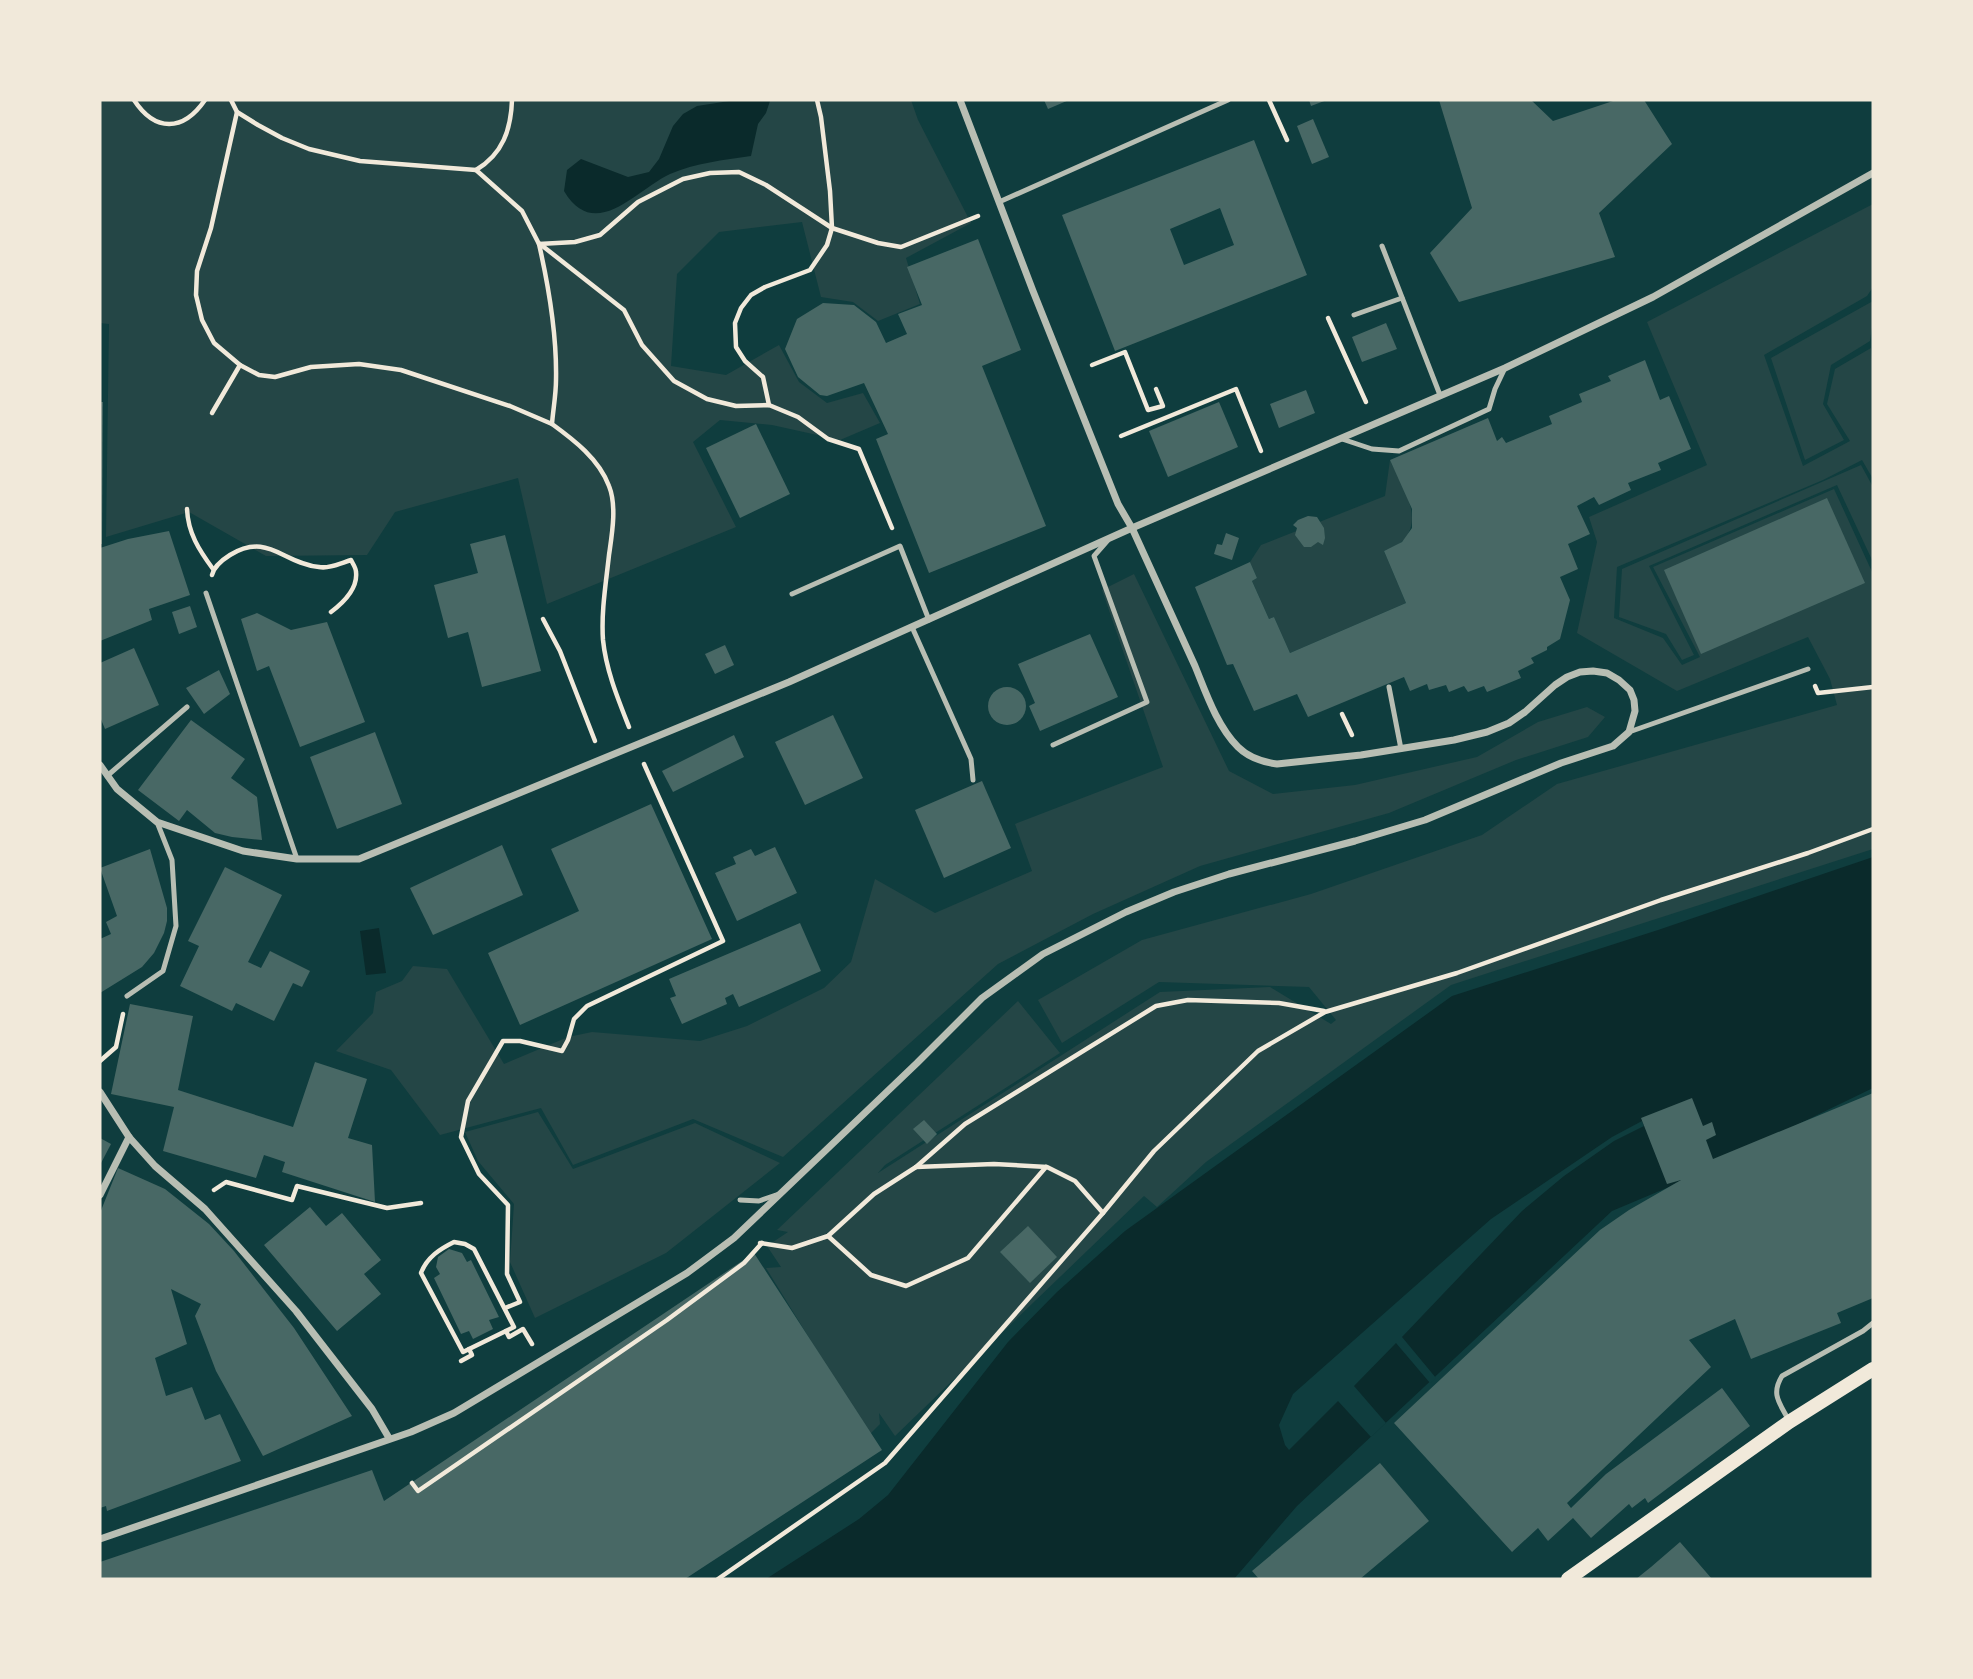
<svg xmlns="http://www.w3.org/2000/svg" width="1973" height="1679" font-family="'PT Sans',sans-serif">
  <rect width="100%" height="100%" fill="#0f3d3e"/>
  <g fill="#244646">
    <path d="M100 100H911L918 120 971 223 906 258 920 304 878 321 853 302 821 297 802 222 719 232 677 274 671 366 726 375 779 345 799 382 827 403 863 393 880 423 840 440 772 425 720 420 693 442 736 527 547 604 518 478 395 512 367 555 266 556 189 512 106 537 109 324 100 323Z"/>
    <path d="M1873 204V287L1867 296 1764 355 1803 466 1850 441 1827 404 1835 369 1871 348 1873 370V479L1862 460 1823 480 1617 567 1614 618 1663 638 1682 665 1700 657 1653 567 1834 489 1873 574V849L1451 985 1206 1162 1157 1207 1144 1196 895 1436 879 1413 880 1424 869 1435 766 1268 781 1267 767 1246 788 1232 777 1230 1018 1001 1060 1053 885 1165 878 1173 1160 992 1270 987 1331 1024 1336 1020 1309 987 1159 982 1062 1043 1038 1000 1142 940 1311 894 1482 835 1557 784 1837 705 1830 679 1808 637 1677 691 1577 633 1597 542 1589 517 1707 465 1647 322Z"/>
    <path d="M1873 301V321L1870 341 1831 365 1823 404 1844 440 1805 460 1771 358Z"/>
    <path d="M1390 460C1401 484 1424 516 1404 540 1399 545 1390 548 1384 551L1406 603 1290 653 1274 617 1269 619 1252 581 1257 578 1250 562 1261 545 1385 496Z"/>
    <path d="M1861 465 1873 487V562L1837 485 1649 566 1694 655 1682 660 1666 634 1619 617 1622 569Z"/>
    <path d="M1134 574 1229 771 1273 794 1355 785 1477 757 1538 722 1587 707 1605 717 1588 737 1516 760 1389 813 1200 866 1093 914 998 964 783 1157 693 1119 573 1165 541 1108 440 1135 391 1070 336 1051 373 1013 376 992 402 981 413 966 447 969 504 1064 568 1037 592 1032 700 1041 747 1026 824 988 851 962 875 879 935 913 1032 871 1015 824 1163 767 1102 590Z"/>
    <path d="M538 1112 573 1169 695 1123 780 1163 666 1253 535 1318 510 1262 514 1204 478 1161 465 1132Z"/>
  </g>
  <g fill="#0a2a2b">
    <path d="M736 100 770 101 766 113 758 124 751 156C723 160 696 163 670 174 636 190 595 243 564 191L567 170 581 159 628 177 649 172 659 159 673 126 683 114 697 106Z"/>
    <path d="M1873 857V1088L1669 1187 1612 1211 1297 1506 1234 1579H766L859 1519 888 1495 1008 1342 1057 1292 1125 1231 1452 996 1658 930Z"/>
    <path d="M379 928 386 973 366 975 360 931Z"/>
  </g>
  <path fill="#0f3d3e" d="M1642 1121 1644 1126 1614 1141 1564 1176 1522 1211 1402 1337 1436 1378 1433 1381 1430 1383 1396 1343 1354 1386 1386 1423 1371 1437 1338 1401 1289 1450 1285 1445 1279 1425 1293 1394 1491 1219 1612 1137Z"/>
  <g fill="#486865" fill-rule="evenodd">
    <path d="M1044 100H1069L1048 109Z"/>
    <path d="M1309 100H1327L1311 106Z"/>
    <path d="M1439 100H1531L1553 121 1616 100H1644L1672 144 1599 213 1615 257 1459 302 1430 253 1472 208Z"/>
    <path d="M1313 119 1329 157 1312 164 1297 126Z"/>
    <path d="M1254 140 1307 275 1115 351 1062 215ZM1220 208 1234 245 1184 265 1170 229Z"/>
    <path d="M978 239 1021 350 982 366 1046 526 929 573 876 439 888 434 864 383 827 396 820 395 798 377 785 349 797 319 823 303 854 305 876 322 886 343 907 334 898 314 922 305 907 267Z"/>
    <path d="M1386 323 1397 349 1362 362 1352 337Z"/>
    <path d="M1645 360 1660 400 1669 396 1691 449 1658 463 1661 470 1628 483 1631 490 1599 505 1594 497 1577 506 1590 534 1568 544 1578 569 1560 577 1570 600 1560 639 1547 647V650L1531 658 1534 663 1518 671 1521 678 1487 692 1484 686 1468 692 1464 686 1449 692 1446 685 1429 690 1427 684 1410 691 1404 677 1308 717 1297 694 1254 711 1233 664 1227 665 1195 587 1250 562 1257 578 1252 581 1269 619 1274 617 1290 653 1406 603 1384 551 1402 542 1412 528V509L1390 460 1488 418 1497 441 1502 437 1506 443 1552 424 1549 416 1582 402 1579 394 1611 381 1608 376Z"/>
    <path d="M1306 390 1315 413 1279 428 1270 404Z"/>
    <path d="M100 402H103L102 544H100Z"/>
    <path d="M1219 402 1238 447 1168 477 1149 431Z"/>
    <path d="M756 424 790 494 740 518 706 448Z"/>
    <path d="M1827 498 1865 583 1701 654 1664 570Z"/>
    <path d="M1308 516 1317 517 1324 528 1325 538 1323 545 1318 542 1311 547H1304L1295 535 1297 528 1293 525 1298 520Z"/>
    <path d="M169 531 190 595 149 609 152 620 100 641V548L128 539Z"/>
    <path d="M1226 533 1239 538 1232 560 1214 554 1217 544 1222 545Z"/>
    <path d="M505 535 541 671 482 687 468 632 448 638 434 585 478 573 470 544Z"/>
    <path d="M190 606 197 627 179 634 172 612Z"/>
    <path d="M257 613 291 630 327 622 365 722 300 747 269 666 257 671 241 619Z"/>
    <path d="M1090 634 1118 697 1040 731 1029 706 1035 703 1018 664Z"/>
    <path d="M725 645 734 665 715 674 705 654Z"/>
    <path d="M134 648 159 705 105 729 100 717V663Z"/>
    <path d="M219 670 230 694 204 714 186 688Z"/>
    <circle cx="1007" cy="706" r="19"/>
    <path d="M833 715 863 778 805 805 775 742Z"/>
    <path d="M191 720 245 759 231 778 257 797 262 840 232 837 215 833 187 810 179 821 138 790Z"/>
    <path d="M375 732 402 804 337 829 310 757Z"/>
    <path d="M734 735 744 757 673 792 662 771Z"/>
    <path d="M982 781 1011 848 944 878 915 810Z"/>
    <path d="M651 804 712 939 520 1025 488 953 579 911 551 849Z"/>
    <path d="M502 845 523 895 433 935 410 888Z"/>
    <path d="M775 847 797 893 737 921 715 873 736 864 733 857 751 849 755 856Z"/>
    <path d="M150 849 167 908V921L164 933 154 953 142 967 100 993V939L111 934 106 922 117 916 100 868Z"/>
    <path d="M225 867 282 895 248 962 261 968 270 951 310 971 302 987 293 983 274 1021 236 1003 232 1011 180 986 199 946 188 941Z"/>
    <path d="M800 923 821 971 739 1007 733 994 725 998 727 1004 682 1024 670 998 676 996 669 979Z"/>
    <path d="M130 1004 193 1016 178 1090 293 1127 315 1062 367 1079 348 1138 372 1145 375 1202 282 1172 285 1162 264 1155 256 1178 163 1151 174 1107 111 1094Z"/>
    <path d="M1873 1093V1298L1837 1313 1841 1323 1751 1359 1735 1319 1689 1340 1711 1367 1567 1503 1571 1508 1606 1474 1722 1388 1750 1426 1648 1503 1645 1498 1632 1508 1629 1504 1591 1538 1573 1518 1548 1541 1538 1528 1512 1552 1394 1423 1600 1230 1629 1210 1681 1180 1667 1184 1641 1118 1692 1098 1703 1126 1712 1122 1716 1135 1706 1140 1713 1159Z"/>
    <path d="M924 1120 937 1134 927 1144 913 1129Z"/>
    <path d="M100 1138 111 1144 100 1165Z"/>
    <path d="M118 1168 165 1189 209 1224 234 1251 294 1328 352 1416 263 1456 216 1371 195 1316 201 1304 171 1289 187 1344 155 1358 166 1396 192 1387 205 1420 220 1414 241 1461 107 1511 106 1506 100 1508V1213Z"/>
    <path d="M310 1207 326 1226 342 1213 381 1260 364 1274 381 1294 337 1331 264 1245Z"/>
    <path d="M1028 1226 1057 1257 1030 1283 1000 1252Z"/>
    <path d="M449 1249 462 1253 467 1262 471 1260 499 1317 489 1320 493 1329 473 1339 469 1331 461 1334 434 1278 440 1274 436 1267 438 1257Z"/>
    <path d="M754 1253 882 1450 685 1579H100V1562L372 1470 384 1501Z"/>
    <path d="M1380 1463 1429 1521 1360 1579H1259L1252 1571Z"/>
    <path d="M1680 1542 1712 1579H1636L1651 1567Z"/>
  </g>
  <g fill="none" stroke-linecap="round" stroke-linejoin="round">
    <g stroke="#f1e9da" stroke-width="4.5">
      <path d="M134 100C155 132 183 132 205 100"/>
      <path d="M231 100 237 112 258 125 282 138 309 149 360 161 476 170 522 211 539 244 575 242 600 235 638 202 683 179 710 173 739 172 766 185 832 228 878 243 901 247 978 216"/>
      <path d="M1269 100 1287 140"/>
      <path d="M237 112 211 228 197 271 196 295 202 320 214 343 240 365 259 375 275 377 311 367 359 364 401 370 510 406 552 424"/>
      <path d="M476 170C503 154 511 129 512 100"/>
      <path d="M539 244C549 288 557 334 556 380 556 395 553 410 552 424 574 440 599 459 609 486 617 506 612 534 609 555 606 583 601 612 603 640 606 670 618 699 629 727"/>
      <path d="M540 244 624 310 642 345 674 381 707 399 736 406 769 405 798 417 828 439 859 449 892 528"/>
      <path d="M1328 318 1366 402"/>
      <path d="M1092 365 1125 352 1148 410 1163 406 1156 389"/>
      <path d="M769 405 763 377 745 361 736 347 735 323 741 308 751 295 765 287 810 270 827 245 832 228 830 191 821 117 817 100"/>
      <path d="M212 413 240 365"/>
      <path d="M1121 436 1236 389 1261 451"/>
      <path d="M187 509C188 533 199 550 213 569"/>
      <path d="M212 575C214 566 222 560 230 555 268 532 282 563 319 567 329 569 341 563 351 560 353 564 356 568 356 572 358 589 343 603 331 612"/>
      <path d="M543 619 560 651 595 741"/>
      <path d="M1815 686 1818 693 1873 687"/>
      <path d="M1342 714 1352 735"/>
      <path d="M100 1061 116 1047 123 1014"/>
      <path d="M916 1167 965 1124 1156 1006 1188 1000 1279 1003 1324 1011"/>
      <path d="M214 1190 226 1182 292 1200 297 1186 387 1208 421 1203"/>
      <path d="M828 1236 871 1275 906 1286 968 1258 1046 1167"/>
      <path d="M454 1242 465 1244 474 1249 514 1327 463 1352 421 1273C427 1257 440 1249 454 1242Z"/>
      <path d="M760 1243 792 1248 828 1236 874 1194 916 1167 994 1164 1047 1167 1075 1181 1103 1213"/>
      <path d="M505 1308 520 1302 507 1274 508 1205 479 1174 461 1137 468 1101 503 1041H520L562 1051 568 1040 574 1019 587 1006 723 941 644 764"/>
      <path d="M506 1331 509 1337 523 1329 532 1344"/>
      <path d="M461 1361 472 1355 469 1349"/>
      <path d="M412 1483 418 1491 667 1320 744 1263 762 1243"/>
      <path d="M718 1579 885 1463 1103 1213 1154 1151 1258 1051 1325 1012 1457 973 1661 900 1808 853 1873 829"/>
    </g>
    <g stroke="#b8beb3" stroke-width="5">
      <path d="M999 202 1228 100"/>
      <path d="M1382 246 1440 395"/>
      <path d="M1354 315 1402 298"/>
      <path d="M1342 439 1372 449 1399 451 1489 409 1495 389 1505 368"/>
      <path d="M206 593 297 859"/>
      <path d="M792 594 900 546 929 620"/>
      <path d="M912 627 971 759 973 780"/>
      <path d="M1389 687 1401 749"/>
      <path d="M1629 732 1808 669"/>
      <path d="M1053 745 1147 702 1094 556 1108 540"/>
      <path d="M107 776 187 707"/>
      <path d="M127 996 163 971 176 926 172 860 157 822"/>
      <path d="M740 1200 759 1201 779 1194"/>
      <path d="M1788 1419C1779 1402 1771 1394 1782 1376L1863 1331 1873 1323"/>
    </g>
    <g stroke="#b8beb3" stroke-width="7">
      <path d="M100 765 117 789 157 822 243 851 297 859H359L789 682 1132 528 1505 368 1653 297 1873 173"/>
      <path d="M100 1092 129 1137 155 1166 205 1209 296 1311 372 1409 389 1438"/>
      <path d="M100 1195 129 1137"/>
      <path d="M100 1539 411 1432 454 1413 687 1273 734 1238 917 1063 982 998 1043 954 1126 912 1174 892 1229 874 1355 841 1425 820 1561 763 1613 746 1629 732 1635 711 1634 700 1630 690 1619 680 1607 673 1593 671 1580 672 1567 677 1555 685 1525 712 1509 723 1487 732 1454 740 1361 755 1277 764C1262 762 1249 758 1238 747 1217 726 1206 693 1195 666 1174 620 1153 574 1132 528L1118 504 1033 291 960 100"/>
    </g>
    <path stroke="#f1e9da" stroke-width="14" d="M1568 1579 1789 1422 1873 1369"/>
  </g>
  <rect width="1973" height="1679" fill="none" stroke="#f1e9da" stroke-width="203"/>
</svg>
